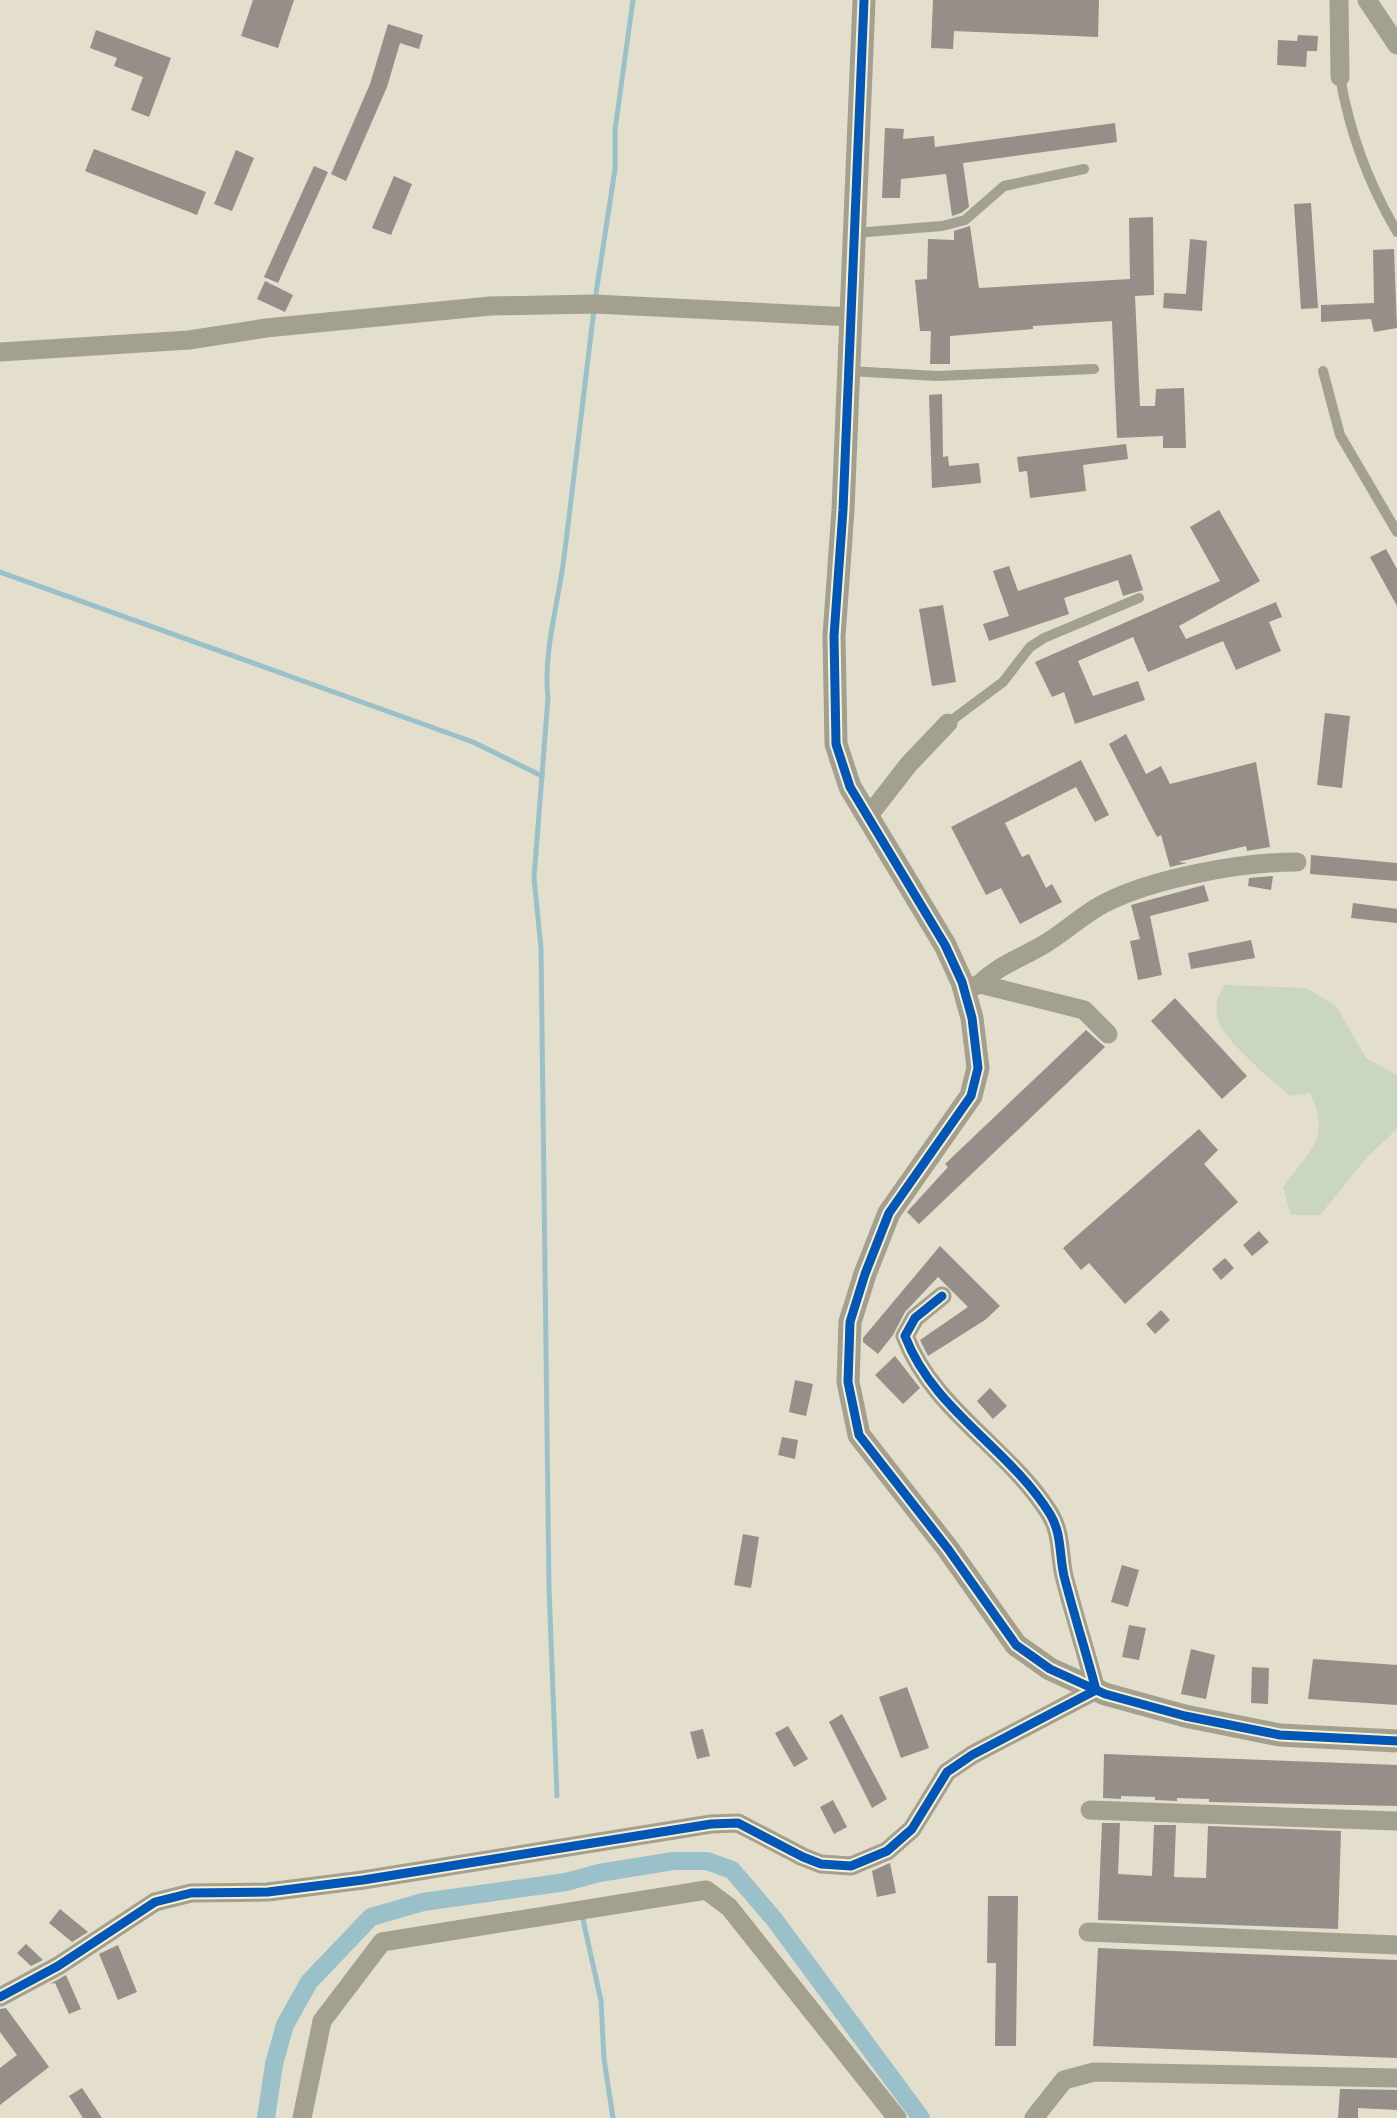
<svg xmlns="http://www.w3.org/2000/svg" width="1397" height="2118" font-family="'Asap Condensed',sans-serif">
  <rect width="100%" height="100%" fill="#e4decc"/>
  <path fill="#cbd6c0" d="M1224 985 1306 988 1336 1006 1366 1058 1397 1075V1129L1367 1157 1320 1215H1291L1283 1188C1308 1151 1332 1140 1310 1093L1290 1096C1272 1080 1221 1039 1217 1016 1215 1003 1218 996 1224 985Z"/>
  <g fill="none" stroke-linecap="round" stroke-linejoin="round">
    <g stroke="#9ac1c9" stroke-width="5">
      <path d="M595 300 615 169V130L633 0"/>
      <path d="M0 572 473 742 542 776"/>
      <path d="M557 1796 549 1588 541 948 534 878 548 698C543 656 557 607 563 565 574 480 584 395 594 309"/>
      <path d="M582 1915 601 2001 604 2059 613 2118"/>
    </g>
    <path stroke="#9ac1c9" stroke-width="18" d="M266 2118 274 2064 285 2025 309 1982 371 1917 423 1902 566 1882 599 1873 673 1861H707L732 1870 774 1919 921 2118"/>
  </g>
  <g fill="#968e88">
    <path d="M253 0H294L278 48 241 36Z"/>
    <path d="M933 0H1099L1098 37 954 31 953 49 931 48Z"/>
    <path d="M388 24 423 35 419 49 400 43 387 87 346 181 331 174 370 84Z"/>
    <path d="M96 30 171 58 149 117 131 110 143 77 114 66 117 58 90 48Z"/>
    <path d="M1298 35 1318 36 1317 51H1307L1306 67 1277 65 1278 40 1297 41Z"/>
    <path d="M1115 123 1117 142 963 163 969 207 961 213 952 216 946 174 901 179 900 198H882L885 128 904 129 903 139 934 136 935 147Z"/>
    <path d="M94 149 206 192 197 215 85 171Z"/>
    <path d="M236 150 254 158 232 211 214 204Z"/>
    <path d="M314 166 328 172 278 283 264 277Z"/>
    <path d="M394 176 412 184 391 235 372 228Z"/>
    <path d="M1311 203 1318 308 1301 309 1294 204Z"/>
    <path d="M1153 217 1154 295 1135 296 1140 406H1155L1156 389 1184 388 1186 448H1163V436L1117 438 1112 321 1033 326V329L950 336V364H930L931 331H920L915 280 927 279 928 239 954 240V231L970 226 979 288 1130 279 1129 218Z"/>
    <path d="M1190 239 1207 241 1202 311 1163 308 1164 293 1186 294Z"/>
    <path d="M1394 249 1397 328 1374 332 1371 319 1321 322V305L1374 303 1373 250Z"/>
    <path d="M265 281 293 295 285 312 257 299Z"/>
    <path d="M942 394 943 457 948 456 949 466 979 463 981 483 932 488 929 395Z"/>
    <path d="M1126 444 1128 459 1083 465 1086 491 1030 498 1027 471 1019 472 1017 457Z"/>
    <path d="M1219 510 1260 581 1179 626 1186 639 1276 602 1282 617 1269 622 1281 651 1236 670 1223 641 1148 672 1133 637 1078 661 1093 696 1138 681 1145 700 1075 724 1064 692 1052 697 1035 662 1220 581 1190 527Z"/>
    <path d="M1386 549 1397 569V606L1370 557Z"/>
    <path d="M1131 554 1143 590 1123 596 1118 580 1064 598 1069 614 989 641 983 624 1009 616 993 571 1009 566 1018 591Z"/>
    <path d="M943 605 956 682 932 686 919 609Z"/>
    <path d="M1325 713 1350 716 1342 788 1317 785Z"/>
    <path d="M1126 734 1146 774 1161 766 1170 784 1256 762 1270 847 1247 851 1246 846 1178 862 1187 863 1170 867 1161 835 1157 837 1109 744Z"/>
    <path d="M1081 760 1109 815 1095 822 1076 787 1005 823 1022 857 1029 854 1046 888 1052 884 1062 902 1020 924 1001 888 986 895 951 827Z"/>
    <path d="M1311 855 1397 863V881L1310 874Z"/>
    <path d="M1273 876 1271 890 1248 886 1249 878Z"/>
    <path d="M1204 885 1209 901 1150 916 1162 975 1138 980 1130 941 1140 939 1131 905Z"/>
    <path d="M1353 903 1397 909V923L1351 918Z"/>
    <path d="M1251 940 1255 958 1191 969 1188 953Z"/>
    <path d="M1175 998 1247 1076 1222 1099 1151 1021Z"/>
    <path d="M1086 1030 1105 1047 919 1224 907 1212 948 1167 945 1164Z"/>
    <path d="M1199 1129 1218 1150 1204 1164 1238 1202 1125 1304 1089 1263 1081 1270 1063 1248Z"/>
    <path d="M1259 1231 1269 1242 1252 1256 1243 1245Z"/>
    <path d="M940 1246 1000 1306 985 1320 928 1356 920 1340 968 1307 938 1277 905 1312 893 1335 878 1354 863 1342V1338Z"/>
    <path d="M1225 1258 1234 1268 1221 1280 1212 1269Z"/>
    <path d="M1161 1310 1170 1320 1155 1334 1146 1324Z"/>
    <path d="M895 1356 920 1388 903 1404 875 1375Z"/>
    <path d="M795 1380 813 1384 806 1416 789 1412Z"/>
    <path d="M990 1388 1007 1406 993 1419 977 1401Z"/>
    <path d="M782 1437 798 1440 795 1459 778 1455Z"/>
    <path d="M743 1534 759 1537 751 1588 734 1585Z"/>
    <path d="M1122 1565 1139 1570 1128 1607 1111 1602Z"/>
    <path d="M1129 1625 1146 1628 1139 1660 1122 1657Z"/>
    <path d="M1191 1649 1215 1655 1206 1699 1181 1694Z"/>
    <path d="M1313 1659 1397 1665V1705L1308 1699Z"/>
    <path d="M1252 1667 1269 1668 1268 1704 1251 1703Z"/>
    <path d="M907 1687 929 1748 901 1758 879 1697Z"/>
    <path d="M842 1714 887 1799 872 1808 829 1722Z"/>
    <path d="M788 1726 808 1759 794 1767 775 1733Z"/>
    <path d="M703 1729 710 1756 697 1759 690 1732Z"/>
    <path d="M1104 1754 1397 1765V1806L1209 1802V1799L1177 1798V1801L1155 1800V1797L1121 1796V1799L1103 1798Z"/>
    <path d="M833 1800 847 1827 834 1834 820 1807Z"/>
    <path d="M1102 1823H1120L1118 1874 1152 1876 1154 1825H1176L1174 1877 1206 1878 1208 1826 1341 1831 1338 1929 1098 1920Z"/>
    <path d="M890 1863 896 1893 877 1897 872 1871Z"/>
    <path d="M988 1896H1018L1016 2046H995L996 1963H987Z"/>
    <path d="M60 1909 88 1932 72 1942 49 1923Z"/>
    <path d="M26 1944 43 1960 31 1966 17 1953Z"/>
    <path d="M118 1945 137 1992 118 2000 99 1954Z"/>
    <path d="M1098 1948 1397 1960V2058L1093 2046Z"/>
    <path d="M66 1975 81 2009 69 2014 55 1983 50 1984Z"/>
    <path d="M6 2008 49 2067 0 2105V2068L17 2055 0 2032V2009Z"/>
    <path d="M82 2088 102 2118H83L69 2096Z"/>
    <path d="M1340 2089 1397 2090V2110L1358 2108V2118H1338Z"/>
  </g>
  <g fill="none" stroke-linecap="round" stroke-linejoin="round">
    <g stroke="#a3a090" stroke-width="10">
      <path d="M1340 77C1350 134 1368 182 1397 232"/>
      <path d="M855 233 942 226 965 220 1004 186 1084 169"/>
      <path d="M849 371 937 376 1094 369"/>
      <path d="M1323 371 1340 435 1397 532"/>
      <path d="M948 723 1003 682 1030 647 1044 638 1139 598"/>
    </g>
    <g stroke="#a3a090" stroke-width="19">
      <path d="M1339 0 1340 77"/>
      <path d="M1367 0 1397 45"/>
      <path d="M0 352 189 340 266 328 490 306 595 304 851 317"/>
      <path d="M867 818 909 764 948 723"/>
      <path d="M980 984C997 966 1021 958 1043 945 1064 933 1083 914 1105 903 1154 878 1242 862 1297 862"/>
      <path d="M972 987 980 984 1084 1010 1108 1034"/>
      <path d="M1090 1810 1397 1821"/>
      <path d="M1088 1932 1397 1945"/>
      <path d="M0 1997 58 1966 155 1902 191 1893 268 1892 363 1880 711 1824 738 1823 803 1857 821 1864 851 1866 887 1851 912 1829 947 1772 972 1755 1096 1690C1086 1652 1074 1615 1064 1576 1059 1554 1062 1534 1050 1514 1009 1448 933 1410 905 1336L915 1318 942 1296"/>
      <path d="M302 2118 322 2021 382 1942 706 1890 729 1907 897 2118"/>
      <path d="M1034 2118 1064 2080 1094 2072 1397 2078"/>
    </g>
    <path stroke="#a3a090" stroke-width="23" d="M864 0 843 510 834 636 836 744 850 787 945 945 962 982 972 1018 978 1068 971 1096 889 1213 865 1274 850 1322 848 1382 859 1435 948 1549 1016 1645 1050 1669 1105 1694 1185 1716 1280 1735 1397 1741"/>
    <defs>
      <g id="cycleway">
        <path d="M864 0 843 510 834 636 836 744 850 787 945 945 962 982 972 1018 978 1068 971 1096 889 1213 865 1274 850 1322 848 1382 859 1435 948 1549 1016 1645 1050 1669 1105 1694 1185 1716 1280 1735 1397 1741"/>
        <path d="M0 1997 58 1966 155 1902 191 1893 268 1892 363 1880 711 1824 738 1823 803 1857 821 1864 851 1866 887 1851 912 1829 947 1772 972 1755 1096 1690C1086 1652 1074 1615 1064 1576 1059 1554 1062 1534 1050 1514 1009 1448 933 1410 905 1336L915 1318 942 1296"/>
      </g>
    </defs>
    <use href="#cycleway" stroke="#fcf0ce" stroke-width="13"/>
    <use href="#cycleway" stroke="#0057b8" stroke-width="9"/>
  </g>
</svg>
